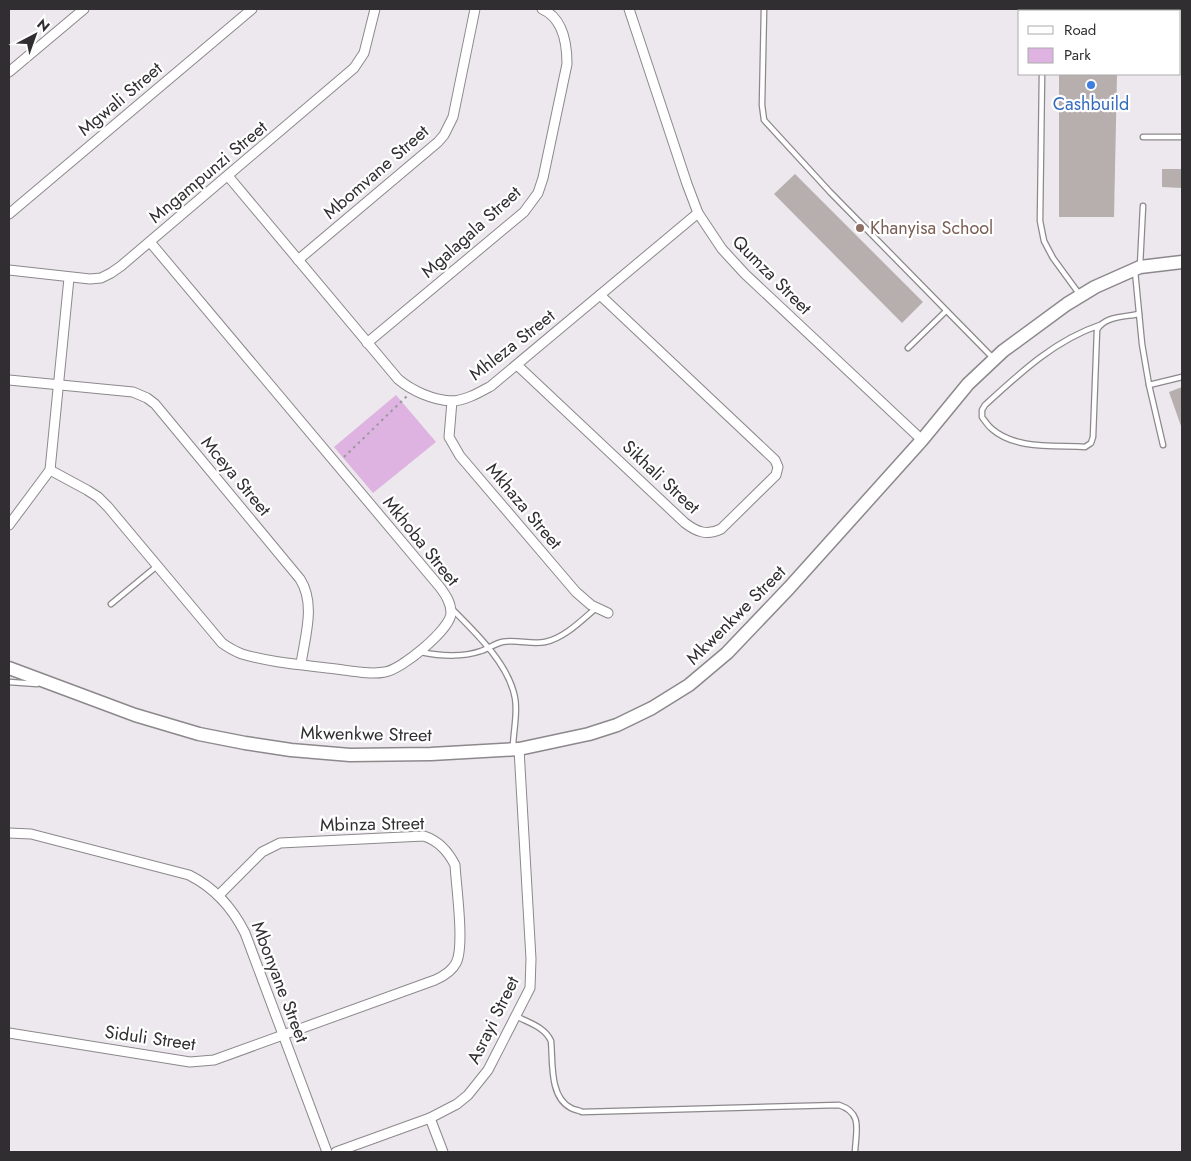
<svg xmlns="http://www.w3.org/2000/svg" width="1191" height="1161" font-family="Jost,sans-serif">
  <rect width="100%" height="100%" fill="#ece8ed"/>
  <path fill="#deb3e1" d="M396 395 436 442 373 493 334 447Z"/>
  <g fill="#b6afae">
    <path d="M1059 74H1117L1114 217H1059Z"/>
    <path d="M1162 169H1182V188L1162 187Z"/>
    <path d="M795 174 923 302 902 323 774 194Z"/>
    <path d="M1182 387V426H1181L1169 392Z"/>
  </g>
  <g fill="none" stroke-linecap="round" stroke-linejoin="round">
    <defs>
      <g id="lane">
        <path d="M764 9 762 105 764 120 830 192 993 358"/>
        <path d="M1028 11V9"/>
        <path d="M1042 74 1040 221 1044 241 1053 258 1080 295"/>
        <path d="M1143 137H1182"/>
        <path d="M1140 266 1143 206"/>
        <path d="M1135 271 1142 344 1149 385 1163 445"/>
        <path d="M1100 325C1055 340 1020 373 985 405L982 410V417C985 421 988 426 992 429 1016 450 1056 445 1085 447L1091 443 1093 437 1097 330C1104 316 1125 317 1139 314"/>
        <path d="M908 348 946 311"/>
        <path d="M1149 385 1182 377"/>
        <path d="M111 604 157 566"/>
        <path d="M451 608C474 631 509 664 515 698 518 714 513 732 513 748"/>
        <path d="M420 652C440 656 461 658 481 651 488 649 494 644 502 642 516 639 532 645 545 642 564 638 581 621 596 608"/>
        <path d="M9 682 37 684"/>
        <path d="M516 1016C529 1023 545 1027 551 1041 553 1061 549 1097 571 1108 574 1110 579 1110 582 1112L839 1105C863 1113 856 1130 855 1152"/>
      </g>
      <g id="street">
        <path d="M629 9 687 184 698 213 722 249 745 274 922 440"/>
        <path d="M9 72 84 9"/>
        <path d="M228 176 398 379C412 391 433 400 451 401 465 401 480 392 491 386L698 213"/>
        <path d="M9 214 252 9"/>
        <path d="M298 260 438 142 444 135 453 117 475 9"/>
        <path d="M9 270 90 279 101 278 111 273 121 266 354 68 364 53 375 9"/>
        <path d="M367 343 524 212 538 193 543 178 567 64C567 43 563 18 542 9"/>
        <path d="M517 365 685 523C697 532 707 536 721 529L776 475 778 467 775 460 600 295"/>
        <path d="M9 380 133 392 147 398 155 404 300 579C316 604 305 636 301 664"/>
        <path d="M452 401 449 437 460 456 576 592 591 605 608 613"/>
        <path d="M50 470 87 490 98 497 108 507 222 643C229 648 234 651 242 654 272 663 305 665 336 669 352 671 370 675 385 672 401 670 451 629 451 613 451 602 445 594 439 586L150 242"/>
        <path d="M9 525 50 470 69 278"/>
        <path d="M9 833 31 834 189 875C215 888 232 907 245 933L327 1152"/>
        <path d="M9 1033 190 1062 214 1060 435 980C444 976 452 971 456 963 465 947 456 885 455 865 448 851 439 841 424 836L280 843 262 852 219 895"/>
        <path d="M430 1118 443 1152"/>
        <path d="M336 1152 430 1118 457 1104 468 1095 488 1070 530 988 531 959 519 749"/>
      </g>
      <path id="secondary" d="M9 668 135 715 199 734 245 743 291 750 350 755 431 754 519 749 589 734 617 725 652 708 689 685 727 653 789 588 922 440 968 384 1003 351 1067 304 1095 287 1140 267 1182 262"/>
    </defs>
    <use href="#lane" stroke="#8c888c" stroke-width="7"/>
    <use href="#street" stroke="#8c888c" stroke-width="11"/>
    <use href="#secondary" stroke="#8c888c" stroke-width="15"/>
    <path stroke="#9b989b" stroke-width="2" stroke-dasharray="2.5 4" stroke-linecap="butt" d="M344 457 407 396"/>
    <use href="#lane" stroke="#fff" stroke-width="4.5"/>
    <use href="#street" stroke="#fff" stroke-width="9"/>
    <use href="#secondary" stroke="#fff" stroke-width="12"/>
  </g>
  <circle fill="#3f7fe0" stroke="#fff" stroke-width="2" cx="1091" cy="85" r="5"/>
  <circle fill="#8d6e63" stroke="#fff" stroke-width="2" cx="860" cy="228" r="5"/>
  <g text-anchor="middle" stroke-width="4.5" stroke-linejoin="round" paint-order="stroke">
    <g font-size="18" fill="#302e30" stroke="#fff">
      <text transform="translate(120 99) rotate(-40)" y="6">Mgwali Street</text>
      <text transform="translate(208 172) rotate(-40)" y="6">Mngampunzi Street</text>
      <text transform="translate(376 172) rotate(-41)" y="6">Mbomvane Street</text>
      <text transform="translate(471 232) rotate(-42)" y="6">Mgalagala Street</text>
      <text transform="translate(772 275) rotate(45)" y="6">Qumza Street</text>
      <text transform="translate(512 345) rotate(-38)" y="6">Mhleza Street</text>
      <text transform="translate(236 476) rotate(50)" y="6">Mceya Street</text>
      <text transform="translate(661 477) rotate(43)" y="6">Sikhali Street</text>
      <text transform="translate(524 506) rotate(50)" y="6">Mkhaza Street</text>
      <text transform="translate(421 541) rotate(51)" y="6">Mkhoba Street</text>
      <text transform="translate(736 615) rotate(-45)" y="6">Mkwenkwe Street</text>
      <text transform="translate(366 734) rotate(1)" y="6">Mkwenkwe Street</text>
      <text transform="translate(372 824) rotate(-1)" y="6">Mbinza Street</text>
      <text transform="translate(280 982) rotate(69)" y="6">Mbonyane Street</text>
      <text transform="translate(493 1020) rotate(-64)" y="6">Asrayi Street</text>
      <text transform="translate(150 1038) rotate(8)" y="6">Siduli Street</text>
    </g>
    <g font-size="18" fill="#366cbe" stroke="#fff">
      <text x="1091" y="110">Cashbuild</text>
    </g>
    <g font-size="18" fill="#785e54" stroke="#fff" text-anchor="start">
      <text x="870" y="234">Khanyisa School</text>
    </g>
  </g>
  <rect width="1191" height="1161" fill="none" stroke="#302e30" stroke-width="20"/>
  <rect x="1018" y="10" width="162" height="65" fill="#ffffff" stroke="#acabac"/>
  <rect x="1028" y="26" width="25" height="8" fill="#ffffff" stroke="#acabac"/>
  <text x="1064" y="35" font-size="15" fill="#302e30">Road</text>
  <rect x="1028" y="48" width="25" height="15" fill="#deb3e1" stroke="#acabac"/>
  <text x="1064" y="60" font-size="15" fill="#302e30">Park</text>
  <g transform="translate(35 35) rotate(41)" stroke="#ffffff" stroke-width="4" paint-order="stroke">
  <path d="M0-4L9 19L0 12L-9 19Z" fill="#302e30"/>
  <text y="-8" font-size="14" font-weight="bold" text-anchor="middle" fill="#302e30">N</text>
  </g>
</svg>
